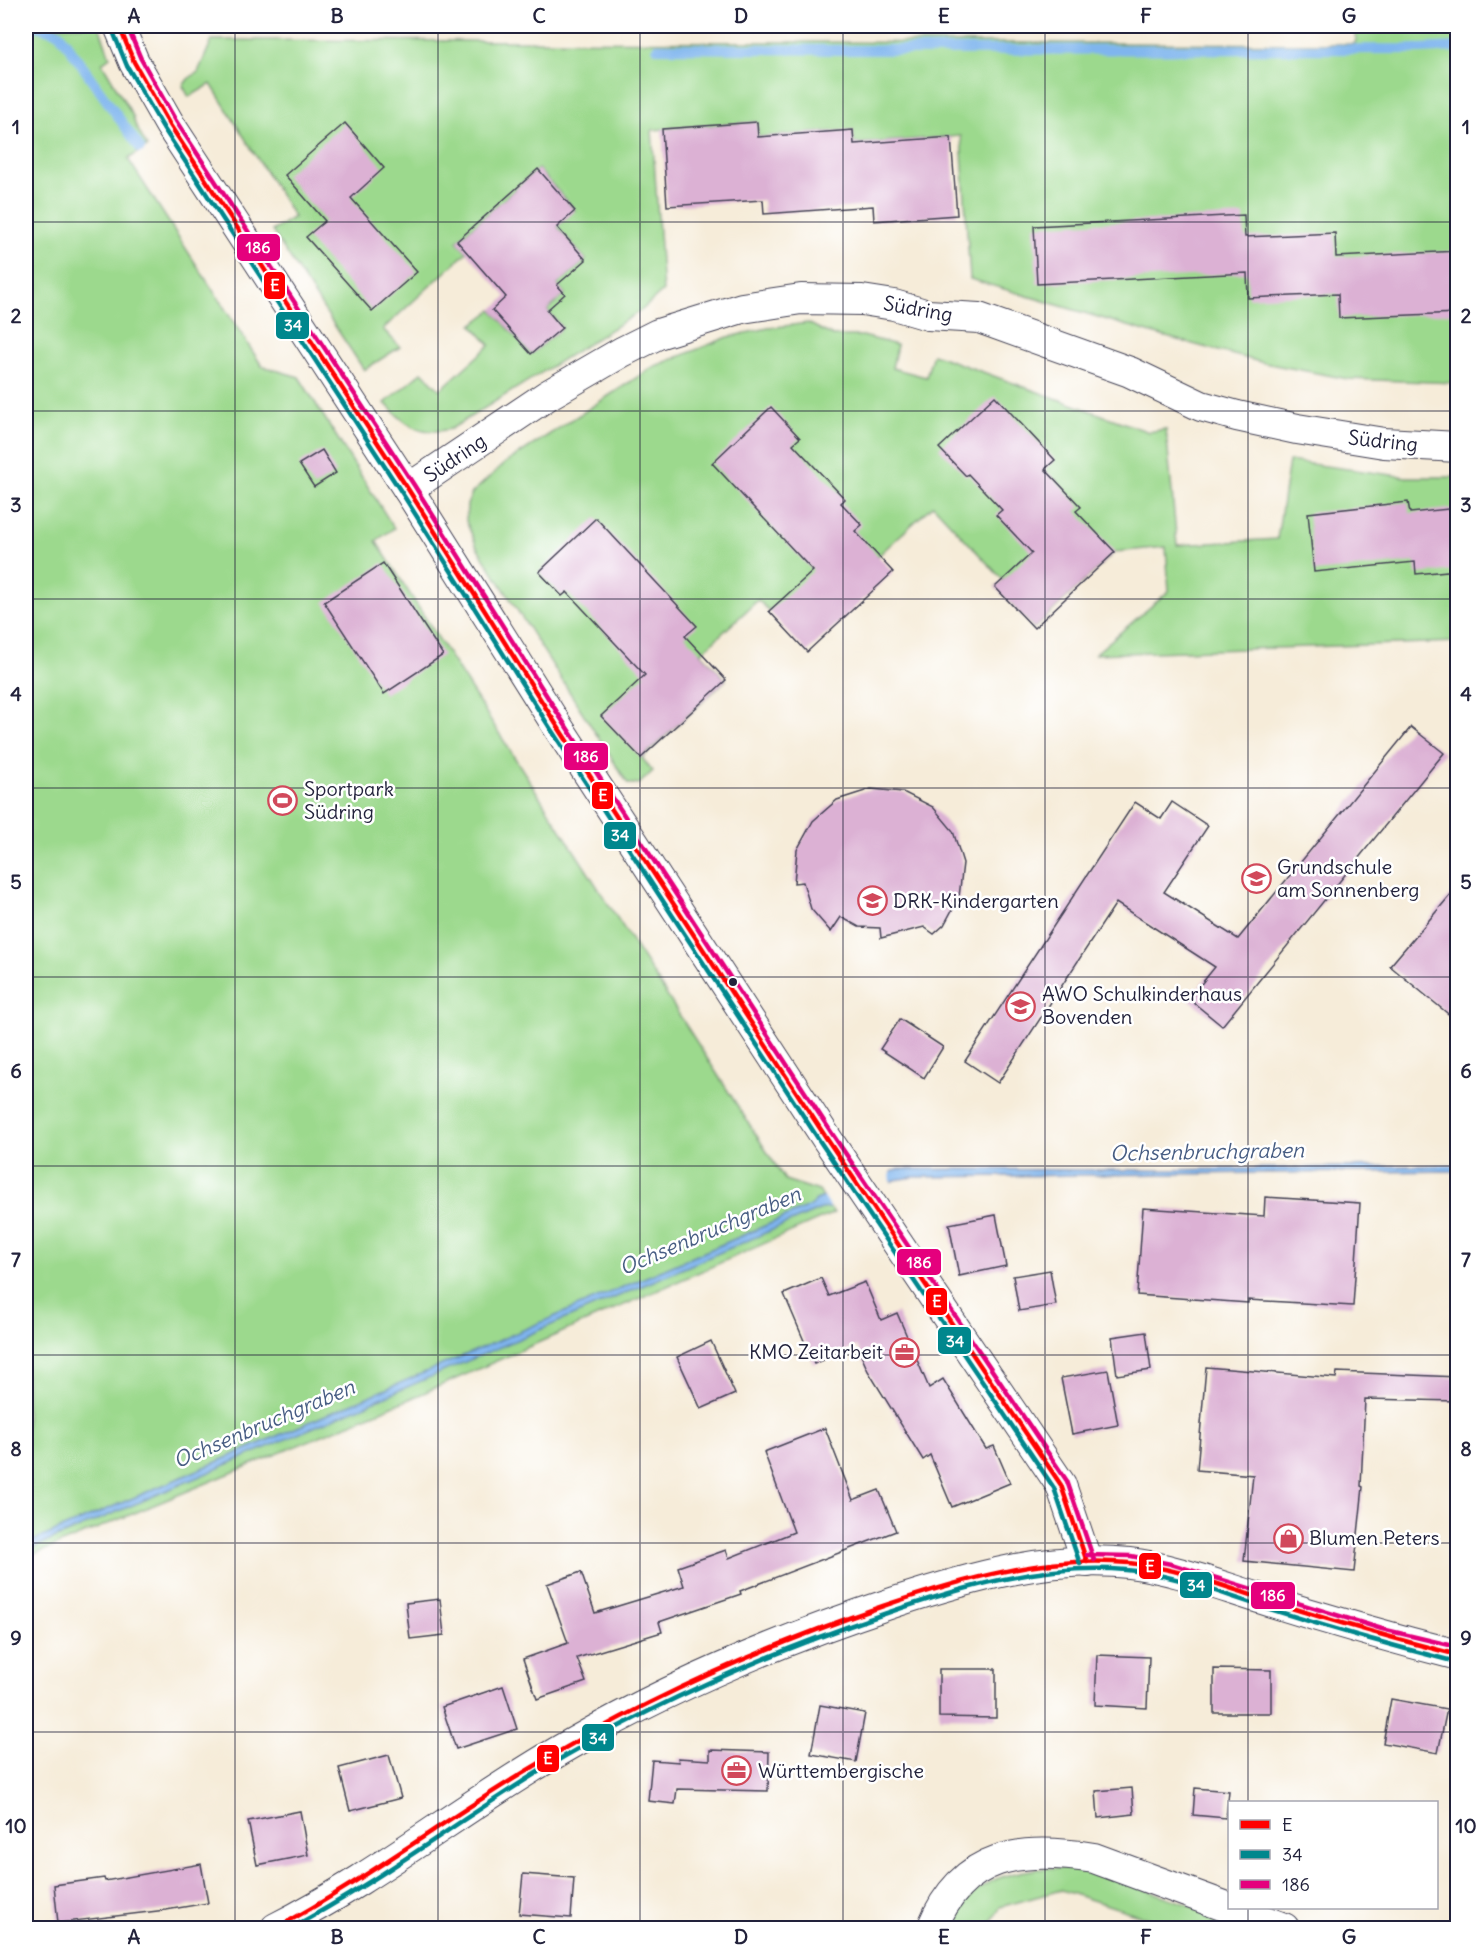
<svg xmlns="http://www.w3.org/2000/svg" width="1483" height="1954" font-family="Delius,sans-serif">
  <rect width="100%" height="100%" fill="#fff"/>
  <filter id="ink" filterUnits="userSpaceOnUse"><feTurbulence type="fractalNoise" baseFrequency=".0167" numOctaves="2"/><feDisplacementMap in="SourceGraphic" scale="12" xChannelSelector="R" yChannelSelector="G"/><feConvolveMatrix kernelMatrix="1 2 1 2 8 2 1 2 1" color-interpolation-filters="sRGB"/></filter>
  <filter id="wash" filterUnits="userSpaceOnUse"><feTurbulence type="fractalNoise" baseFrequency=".008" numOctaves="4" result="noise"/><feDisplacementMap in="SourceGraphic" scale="24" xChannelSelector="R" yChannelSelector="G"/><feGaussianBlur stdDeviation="1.35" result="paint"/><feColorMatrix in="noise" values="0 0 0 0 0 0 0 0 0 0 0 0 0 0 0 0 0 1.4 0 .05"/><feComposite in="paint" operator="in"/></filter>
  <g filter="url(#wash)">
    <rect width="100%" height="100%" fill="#f6ecd9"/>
    <g fill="#9cd98d" stroke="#5f7e64" stroke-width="1.5">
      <path d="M26 26H99L110 57 102 63 133 116 135 124 147 147 128 159 262 366 299 377 394 528 376 541 785 1180 819 1191 834 1213 412 1398 26 1558Z"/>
      <path d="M1358 26H1457V383L1348 379 1264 363 1155 334 970 279 961 136 854 144 853 130 758 137 757 122 652 130 663 291 642 310 451 429C419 436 405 425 385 403L422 372 440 390 490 345 472 325 492 310 531 354 562 328 547 310 565 294 557 285 586 260 557 227 575 210 538 169 457 241 467 252 383 329 400 347 364 370 272 231 294 217 211 84 189 97 183 86 188 79 198 72 212 40 1355 44Z"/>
      <path d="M808 323 833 336H863L897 345 892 368 926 377 933 354 1149 432 1166 429 1177 545 1277 539 1289 461 1407 477H1457V642L1095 654 1169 591 1166 547 1115 552 1034 628 996 587 1003 580 933 505 878 556 769 611 758 600 701 653 726 680 642 758 653 771 639 784H628L477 547 466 521 467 505 472 493 505 463 653 367 728 337 768 328Z"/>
      <path d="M1049 1868H1071L1101 1873 1252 1928H1179L1061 1890 1000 1907 988 1928H947C972 1883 999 1872 1049 1868Z"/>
    </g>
    <path fill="#7fb5ee" stroke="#506c94" stroke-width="1.5" d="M1457 1165V1171L914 1177 895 1180 830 1208 821 1209 26 1551V1544L811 1206 816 1200 899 1169 1159 1170Z"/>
    <path fill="#f6ecd9" d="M890 1169 891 1185 832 1210 822 1194Z"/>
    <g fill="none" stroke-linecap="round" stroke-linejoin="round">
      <g stroke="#7fb5ee" stroke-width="10">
        <path d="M36 26 59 33 140 148"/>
        <path d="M657 48 840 50 1420 49 1458 47"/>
      </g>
    </g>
    <g id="blocks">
      <g fill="#dcb1d4">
        <path d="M757 122 758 137 853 130 854 144 951 137 957 215 874 221 873 206 764 214 763 200 667 206 662 129Z"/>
        <path d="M345 123 384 168 351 198 417 272 372 311 306 237 325 221 285 175Z"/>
        <path d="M538 169 575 211 557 227 586 260 557 285 565 294 547 310 562 328 531 354 492 310 506 297 457 241Z"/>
        <path d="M1244 215 1245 237 1335 233 1336 257 1458 251V313L1339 318 1338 294 1248 298 1247 273 1037 284 1034 226Z"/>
        <path d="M995 396 1055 460 1045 469 1081 507 1076 511 1115 552 1034 628 995 587 1032 553 996 515 1002 510 968 474 966 476 939 448Z"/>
        <path d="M771 407 800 438 793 444 845 499 841 503 862 525 855 531 893 572 807 652 769 611 813 571 712 463Z"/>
        <path d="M322 450 336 473 314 487 299 464Z"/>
        <path d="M1408 502 1410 513 1458 508V570L1416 574 1415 562 1314 572 1308 513Z"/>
        <path d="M596 518 697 626 685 636 726 680 641 758 601 716 645 675 567 592 562 596 539 572Z"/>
        <path d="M383 563 443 655 384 694 324 602Z"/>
        <path d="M1411 727 1444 753 1222 1026 1189 999 1215 967 1116 903 998 1083 965 1061 1135 802 1161 819 1172 802 1208 826 1164 892 1238 939Z"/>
        <path d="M871 789 903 792 933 807 953 831 963 863 959 897 944 925 934 934 924 927 881 938 880 928 859 927 841 917 831 932 811 909 803 882 794 883 797 850 813 821 837 800Z"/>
        <path d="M1458 886V1022L1390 966Z"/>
        <path d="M900 1019 943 1047 924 1078 880 1049Z"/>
        <path d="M1265 1197 1360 1203 1353 1306 1248 1300V1303L1137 1295 1143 1208 1264 1216Z"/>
        <path d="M996 1215 1006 1266 959 1276 949 1224Z"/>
        <path d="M1050 1270 1056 1305 1019 1311 1013 1276Z"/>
        <path d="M821 1278 829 1296 865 1282 881 1320 897 1313 929 1388 943 1379 986 1449 994 1446 1010 1483 952 1507 930 1455 923 1460 868 1371 857 1346 814 1364 784 1294Z"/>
        <path d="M1146 1332 1151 1370 1117 1375 1112 1337Z"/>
        <path d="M711 1341 735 1394 701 1409 677 1357Z"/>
        <path d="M1206 1367 1336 1378 1337 1372 1458 1377V1401L1365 1399 1361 1486 1363 1487 1354 1572 1244 1561 1253 1475 1197 1470Z"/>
        <path d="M1108 1370 1118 1425 1072 1434 1061 1378Z"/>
        <path d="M825 1428 853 1500 879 1490 896 1531 740 1591 741 1594 659 1622 662 1632 577 1658 586 1682 537 1699 523 1659 568 1643 547 1584 581 1572 595 1613 684 1586 678 1567 726 1550 729 1558 794 1532 764 1452Z"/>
        <path d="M440 1599 444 1635 410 1639 406 1603Z"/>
        <path d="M1097 1655 1149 1657 1147 1708 1095 1705Z"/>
        <path d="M939 1669H996V1718L939 1717Z"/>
        <path d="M1214 1669 1271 1670V1713H1214Z"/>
        <path d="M503 1686 517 1729 456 1749 442 1707Z"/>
        <path d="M1391 1699 1447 1709 1438 1753 1383 1743Z"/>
        <path d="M820 1705 865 1713 856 1762 811 1754Z"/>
        <path d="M710 1750 769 1752 768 1791 677 1789 675 1804 648 1801 652 1760 679 1762 678 1758 710 1760Z"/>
        <path d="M389 1755 401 1798 350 1811 339 1768Z"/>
        <path d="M1132 1788 1134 1814 1098 1818 1096 1791Z"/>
        <path d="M1195 1788 1229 1791 1226 1818 1193 1815Z"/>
        <path d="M300 1811 308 1855 257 1865 248 1821Z"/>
        <path d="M201 1864 208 1903 166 1910 58 1923 54 1885 104 1878 105 1881Z"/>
        <path d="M523 1874 574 1878 571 1918 519 1914Z"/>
      </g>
    </g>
  </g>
  <g filter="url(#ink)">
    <use href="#blocks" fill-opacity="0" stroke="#424053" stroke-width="1.5"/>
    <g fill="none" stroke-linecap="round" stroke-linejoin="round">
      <defs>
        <g id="street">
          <path d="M119 26 134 62 170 125 408 489 556 724 827 1139 1061 1485 1087 1562"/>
          <path d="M408 489 548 395 622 352 658 334 742 308 801 299 862 300 894 305 928 315 979 318 1130 372 1201 406 1237 416 1297 429 1384 443 1458 447"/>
          <path d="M276 1928C379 1876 470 1801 571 1744 673 1685 783 1639 895 1602 971 1577 1048 1555 1129 1563 1173 1568 1217 1585 1259 1598 1325 1619 1391 1638 1458 1655"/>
          <path d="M932 1928C963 1852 1021 1847 1094 1858L1284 1928"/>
        </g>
      </defs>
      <use href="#street" stroke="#424053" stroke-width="32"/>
      <use href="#street" stroke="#fff" stroke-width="30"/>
      <defs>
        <g id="bus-1">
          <path d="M119 26 134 62 170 125 408 489 556 724 827 1139 1061 1485 1087 1562"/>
          <path d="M276 1928C367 1879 449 1816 538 1764 647 1698 763 1647 883 1606 962 1579 1045 1555 1129 1563 1178 1568 1225 1587 1272 1602 1333 1621 1395 1639 1458 1655"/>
        </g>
        <g id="bus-2">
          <path d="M112 29 127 66 164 129 402 493 550 728 821 1143 1054 1488 1080 1564"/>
          <path d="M291 1928C377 1882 455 1823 538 1772 647 1706 763 1655 884 1614 962 1587 1043 1563 1126 1570 1174 1574 1221 1594 1267 1608 1329 1628 1393 1646 1456 1662"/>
        </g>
        <g id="bus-3">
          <path d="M127 26 141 59 176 121 414 485 562 720 833 1135 1067 1481 1094 1560"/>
          <path d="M1087 1555 1131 1556 1171 1564 1382 1629 1458 1647"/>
        </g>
      </defs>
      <use href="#bus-1" stroke="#fff" stroke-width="9"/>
      <use href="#bus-2" stroke="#fff" stroke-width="9"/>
      <use href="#bus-3" stroke="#fff" stroke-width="9"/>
      <use href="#bus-1" stroke="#f00" stroke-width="4.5"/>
      <use href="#bus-2" stroke="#00878d" stroke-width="4.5"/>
      <use href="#bus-3" stroke="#e5007d" stroke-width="4.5"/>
    </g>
  </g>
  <path fill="none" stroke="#22223b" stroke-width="1.5" stroke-opacity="0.55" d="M235 26V1928M438 26V1928M640 26V1928M843 26V1928M1045 26V1928M1248 26V1802M26 222H1458M26 411H1458M26 599H1458M26 788H1458M26 977H1458M26 1166H1458M26 1355H1458M26 1543H1458M26 1732H1458M1248 1908V1928"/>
  <defs>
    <symbol id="stadium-ring" viewBox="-11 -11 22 22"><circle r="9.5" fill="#fff" stroke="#d1495b" stroke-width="1.5"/><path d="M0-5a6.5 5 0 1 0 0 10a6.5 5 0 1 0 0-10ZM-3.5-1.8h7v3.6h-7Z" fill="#d1495b"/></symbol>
    <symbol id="school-ring" viewBox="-11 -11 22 22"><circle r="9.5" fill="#fff" stroke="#d1495b" stroke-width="1.5"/><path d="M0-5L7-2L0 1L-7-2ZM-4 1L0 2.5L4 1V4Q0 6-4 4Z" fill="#d1495b"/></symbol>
    <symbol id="office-ring" viewBox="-11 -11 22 22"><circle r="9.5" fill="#fff" stroke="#d1495b" stroke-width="1.5"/><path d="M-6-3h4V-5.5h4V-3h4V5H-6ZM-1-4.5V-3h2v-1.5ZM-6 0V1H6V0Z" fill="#d1495b"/></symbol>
    <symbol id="shop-ring" viewBox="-11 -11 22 22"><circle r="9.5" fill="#fff" stroke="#d1495b" stroke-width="1.5"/><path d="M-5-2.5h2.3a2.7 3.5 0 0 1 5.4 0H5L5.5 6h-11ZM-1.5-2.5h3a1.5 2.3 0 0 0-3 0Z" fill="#d1495b"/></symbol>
  </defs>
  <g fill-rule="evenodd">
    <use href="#stadium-ring" x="266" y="784" width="33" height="33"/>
    <use href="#school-ring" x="1240" y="862" width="33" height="33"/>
    <use href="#school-ring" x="856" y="884" width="33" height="33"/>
    <use href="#school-ring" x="1004" y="990" width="33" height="33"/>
    <use href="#office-ring" x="888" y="1336" width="33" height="33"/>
    <use href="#shop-ring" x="1272" y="1522" width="33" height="33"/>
    <use href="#office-ring" x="720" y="1754" width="33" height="33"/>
  </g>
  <circle fill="#22223b" stroke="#fff" stroke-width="2" cx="733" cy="982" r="5"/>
  <g text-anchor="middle" stroke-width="5" stroke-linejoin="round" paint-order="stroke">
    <g font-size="20" fill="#22223b" stroke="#fff">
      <text transform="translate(918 309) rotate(10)" y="7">Südring</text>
      <text transform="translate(1383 441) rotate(6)" y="7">Südring</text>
      <text transform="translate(455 458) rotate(-34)" y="7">Südring</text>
    </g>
    <g font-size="20" fill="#22223b" stroke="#fff" text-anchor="start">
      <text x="304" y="796">Sportpark<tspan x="304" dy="23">Südring</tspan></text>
      <text x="1277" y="874">Grundschule<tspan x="1277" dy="23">am Sonnenberg</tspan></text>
      <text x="893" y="908">DRK-Kindergarten</text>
      <text x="1042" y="1001">AWO Schulkinderhaus<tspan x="1042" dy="23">Bovenden</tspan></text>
      <text x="883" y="1359" text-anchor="end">KMO Zeitarbeit</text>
      <text x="1309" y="1545">Blumen Peters</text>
      <text x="758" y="1778">Württembergische</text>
    </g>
    <g font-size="21" font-style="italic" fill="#475d83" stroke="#fff">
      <text transform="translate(1207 1152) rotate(-1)" y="7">Ochsenbruchgraben</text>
      <text transform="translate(710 1231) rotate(-23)" y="7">Ochsenbruchgraben</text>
      <text transform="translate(264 1424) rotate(-23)" y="7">Ochsenbruchgraben</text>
    </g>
  </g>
  <g stroke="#fff" stroke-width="2">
    <rect x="236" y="233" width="45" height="29" rx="6" fill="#e5007d"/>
    <rect x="263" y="271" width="23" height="29" rx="6" fill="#f00"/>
    <rect x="275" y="311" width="35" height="29" rx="6" fill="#00878d"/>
    <rect x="563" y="742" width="46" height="29" rx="6" fill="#e5007d"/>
    <rect x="591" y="781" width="23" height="29" rx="6" fill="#f00"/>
    <rect x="603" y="821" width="34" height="29" rx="6" fill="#00878d"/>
    <rect x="896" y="1248" width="46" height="28" rx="6" fill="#e5007d"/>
    <rect x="925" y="1287" width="23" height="29" rx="6" fill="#f00"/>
    <rect x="937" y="1326" width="35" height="29" rx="6" fill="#00878d"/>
    <rect x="1138" y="1552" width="24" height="28" rx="6" fill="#f00"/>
    <rect x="1179" y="1571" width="34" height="28" rx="6" fill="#00878d"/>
    <rect x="1250" y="1581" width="46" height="29" rx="6" fill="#e5007d"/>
    <rect x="581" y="1723" width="34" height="29" rx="6" fill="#00878d"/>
    <rect x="536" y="1744" width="24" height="29" rx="6" fill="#f00"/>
  </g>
  <g font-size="16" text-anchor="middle" font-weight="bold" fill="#fff">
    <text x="258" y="253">186</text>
    <text x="275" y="291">E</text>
    <text x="293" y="331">34</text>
    <text x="586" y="762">186</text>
    <text x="603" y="801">E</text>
    <text x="620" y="841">34</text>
    <text x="919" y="1268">186</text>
    <text x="937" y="1307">E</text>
    <text x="955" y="1347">34</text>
    <text x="1150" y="1572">E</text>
    <text x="1196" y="1591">34</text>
    <text x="1273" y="1601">186</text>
    <text x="598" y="1744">34</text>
    <text x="548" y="1764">E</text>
  </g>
  <rect width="1483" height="1954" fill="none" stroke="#fff" stroke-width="66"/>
  <rect x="1228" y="1801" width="210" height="108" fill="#ffffff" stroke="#a7a7b1" stroke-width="1.5"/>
  <rect x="1240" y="1820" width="30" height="9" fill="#ff0000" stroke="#a7a7b1" stroke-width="1.5"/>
  <text x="1282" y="1831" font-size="18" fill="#22223b">E</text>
  <rect x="1240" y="1850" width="30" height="9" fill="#00878d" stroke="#a7a7b1" stroke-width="1.5"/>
  <text x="1282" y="1861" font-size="18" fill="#22223b">34</text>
  <rect x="1240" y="1880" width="30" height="9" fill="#e5007d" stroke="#a7a7b1" stroke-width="1.5"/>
  <text x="1282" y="1891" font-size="18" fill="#22223b">186</text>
  <rect x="33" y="33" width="1417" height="1888" fill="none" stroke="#22223b" stroke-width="2"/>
  <g font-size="20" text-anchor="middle" font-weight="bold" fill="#22223b">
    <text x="134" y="23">A</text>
    <text x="337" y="23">B</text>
    <text x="539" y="23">C</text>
    <text x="741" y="23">D</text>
    <text x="944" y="23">E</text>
    <text x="1146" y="23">F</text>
    <text x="1349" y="23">G</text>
    <text x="16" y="134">1</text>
    <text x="1466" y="134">1</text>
    <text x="16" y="323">2</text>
    <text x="1466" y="323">2</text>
    <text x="16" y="512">3</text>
    <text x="1466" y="512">3</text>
    <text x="16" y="701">4</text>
    <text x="1466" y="701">4</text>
    <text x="16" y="889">5</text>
    <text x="1466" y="889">5</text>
    <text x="16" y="1078">6</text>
    <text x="1466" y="1078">6</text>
    <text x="16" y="1267">7</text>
    <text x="1466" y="1267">7</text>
    <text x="16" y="1456">8</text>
    <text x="1466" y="1456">8</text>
    <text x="16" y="1645">9</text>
    <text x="1466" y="1645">9</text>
    <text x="16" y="1833">10</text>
    <text x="1466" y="1833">10</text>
    <text x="134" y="1944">A</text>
    <text x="337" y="1944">B</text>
    <text x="539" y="1944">C</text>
    <text x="741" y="1944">D</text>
    <text x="944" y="1944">E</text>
    <text x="1146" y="1944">F</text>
    <text x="1349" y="1944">G</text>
  </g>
</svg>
